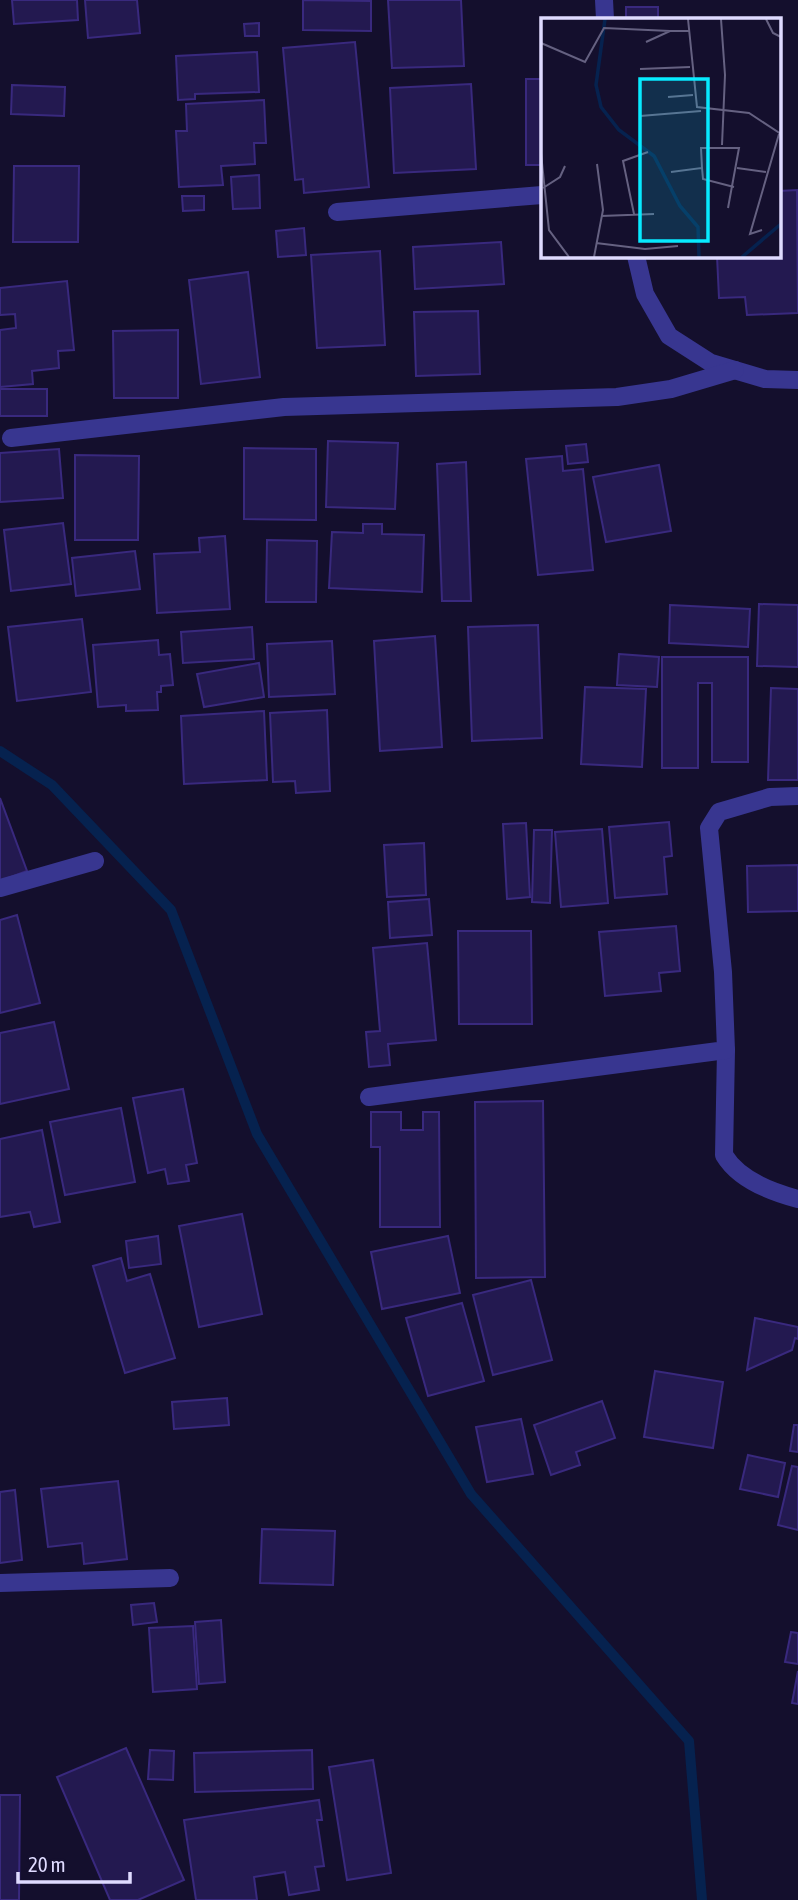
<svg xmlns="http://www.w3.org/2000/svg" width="798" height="1900" font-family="'Asap Condensed',sans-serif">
  <rect width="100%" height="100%" fill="#140f2d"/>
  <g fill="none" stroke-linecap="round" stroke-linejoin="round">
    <path stroke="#06224f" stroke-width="10" d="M0 751 52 785 171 910 257 1134 471 1494 689 1741 702 1900"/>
  </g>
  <g fill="#231950" stroke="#39297e" stroke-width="2">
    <path d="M12 0H77L78 20 14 24Z"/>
    <path d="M85 0H137L140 33 88 38Z"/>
    <path d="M303 0 371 1V31L303 30Z"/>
    <path d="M388 0H461L464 66 392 68Z"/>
    <rect x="626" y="7" width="32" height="12"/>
    <path d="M259 23V36H245L244 24Z"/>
    <path d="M355 42 369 187 304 193 303 179 295 180 283 48Z"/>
    <path d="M257 52 259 92 195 94V99L178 100 176 56Z"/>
    <rect x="526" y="79" width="16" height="86"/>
    <path d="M471 84 476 169 394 173 390 88Z"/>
    <path d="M12 85 65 87 64 116 11 114Z"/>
    <path d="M264 100 266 143H254L255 164 221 166 223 185 179 187 176 131H187L186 104Z"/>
    <path d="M14 166H79L78 242H13Z"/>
    <path d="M259 175 260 208 233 209 231 177Z"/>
    <path d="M797 190 798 313 747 315 745 297 719 298 717 256H779V191Z"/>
    <path d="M182 196H204V210L183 211Z"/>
    <path d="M304 228 306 255 278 257 276 231Z"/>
    <path d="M501 242 504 284 415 289 413 247Z"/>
    <path d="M380 251 385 345 317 348 311 255Z"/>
    <path d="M248 272 260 377 201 384 189 280Z"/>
    <path d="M67 281 74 350 58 351 59 368 32 371 33 384 0 387V330L16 328 15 314 0 315V288Z"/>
    <path d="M478 311 480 374 416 376 414 312Z"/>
    <path d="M178 330V398H114L113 331Z"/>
    <rect x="0" y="389" width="47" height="27"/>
    <path d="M328 441 398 443 395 509 326 507Z"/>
    <path d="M586 444 588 462 568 464 566 446Z"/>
    <path d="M244 448 316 449V520L244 519Z"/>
    <path d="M59 449 63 498 0 502V453Z"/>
    <path d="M75 455 139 456 138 540H75Z"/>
    <path d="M562 456 563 471 583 469 593 570 538 575 526 459Z"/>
    <path d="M466 462 471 601H442L437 464Z"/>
    <path d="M659 465 671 531 606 542 593 477Z"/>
    <path d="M63 523 71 584 11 591 4 530Z"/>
    <path d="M363 524H382V534L424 535 422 592 329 588 332 532 363 533Z"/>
    <path d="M225 536 230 609 157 613 154 554 200 552 199 538Z"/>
    <path d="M267 540 317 541 316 602H266Z"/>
    <path d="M135 551 140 589 76 596 72 558Z"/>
    <path d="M759 604 798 605V667L757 666Z"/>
    <path d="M670 605 750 609 748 647 669 643Z"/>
    <path d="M82 619 91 692 17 701 8 627Z"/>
    <path d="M538 625 542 738 472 741 468 627Z"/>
    <path d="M252 627 254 659 183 663 181 632Z"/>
    <path d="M435 636 442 747 380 751 374 641Z"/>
    <path d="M158 640 159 655 170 654 173 685 161 686V692H157L158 710 126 711V705L98 707 93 645Z"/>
    <path d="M332 641 335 694 269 697 267 644Z"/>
    <path d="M619 654 659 657 657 687 617 685Z"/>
    <path d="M662 657H748V762H712V683H698V768H662Z"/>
    <path d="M259 663 264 697 204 707 197 674Z"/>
    <path d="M585 687 646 689 642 767 581 764Z"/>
    <path d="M771 688 798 689V780H768Z"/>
    <path d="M327 710 330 791 296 793 295 781 273 782 270 713Z"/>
    <path d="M264 711 267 780 184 784 181 716Z"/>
    <path d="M0 798 27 871 0 881Z"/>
    <path d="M669 822 672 856 664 857 667 894 615 898 609 827Z"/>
    <path d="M526 823 530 897 507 899 503 824Z"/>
    <path d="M602 829 608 903 561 907 555 832Z"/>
    <path d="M534 830H552L550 903 532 902Z"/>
    <path d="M424 843 426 895 387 897 384 845Z"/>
    <path d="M798 865V911L748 912 747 866Z"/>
    <path d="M429 899 432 935 390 938 388 902Z"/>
    <path d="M17 915 40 1003 0 1013V920Z"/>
    <path d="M676 926 680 971 659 973 661 991 605 996 599 932Z"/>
    <path d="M458 931H531L532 1024H459Z"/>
    <path d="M427 943 436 1040 388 1044 390 1065 369 1067 366 1032 380 1031 373 948Z"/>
    <path d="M54 1022 69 1089 0 1104V1033Z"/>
    <path d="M183 1089 197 1163 186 1165 189 1181 168 1184 165 1169 148 1173 133 1098Z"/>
    <path d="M543 1101 545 1277 476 1278 475 1102Z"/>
    <path d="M121 1108 135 1182 65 1195 50 1122Z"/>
    <path d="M371 1112H401V1130H423V1112H439L440 1227H380V1147H371Z"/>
    <path d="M42 1130 60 1222 34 1227 30 1212 0 1217V1139Z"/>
    <path d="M242 1214 262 1314 199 1327 179 1226Z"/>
    <path d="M158 1236 161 1264 129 1268 126 1241Z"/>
    <path d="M448 1236 460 1293 382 1309 371 1252Z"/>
    <path d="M121 1258 127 1281 150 1274 175 1358 125 1373 93 1266Z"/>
    <path d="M531 1280 552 1360 493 1375 473 1295Z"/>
    <path d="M462 1303 484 1381 428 1396 406 1318Z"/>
    <path d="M755 1318 798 1327V1339L795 1338 792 1350 747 1370Z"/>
    <path d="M655 1371 723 1382 713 1448 644 1437Z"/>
    <path d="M227 1398 229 1425 174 1429 172 1402Z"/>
    <path d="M602 1401 615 1438 576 1452 580 1465 551 1475 534 1425Z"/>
    <path d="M521 1419 533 1474 487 1482 476 1427Z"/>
    <path d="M794 1425H798V1452L790 1451Z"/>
    <path d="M748 1455 785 1463 778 1497 740 1489Z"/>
    <path d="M792 1466 798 1467V1530L778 1525Z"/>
    <path d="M118 1481 127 1559 84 1564 82 1543 48 1547 41 1489Z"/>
    <path d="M15 1490 22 1560 0 1563V1492Z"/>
    <path d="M262 1529 335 1531 333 1585 260 1583Z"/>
    <path d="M154 1603 157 1622 133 1625 131 1605Z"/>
    <path d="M221 1620 225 1682 199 1684 195 1622Z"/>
    <path d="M193 1626 197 1689 153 1692 149 1628Z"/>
    <path d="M791 1632 798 1633V1664L785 1662Z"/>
    <path d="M798 1671V1704L792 1703Z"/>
    <path d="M126 1748 184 1880 138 1900H110L57 1777Z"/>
    <path d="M150 1750 174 1751 173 1780 148 1779Z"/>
    <path d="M312 1750 313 1789 195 1792 194 1753Z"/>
    <path d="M373 1760 391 1873 347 1880 329 1767Z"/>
    <path d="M0 1795H20L19 1900H0Z"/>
    <path d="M319 1800 322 1820H317L324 1866 315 1867 319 1890 289 1895 285 1872 254 1877 257 1900H196L184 1820Z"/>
  </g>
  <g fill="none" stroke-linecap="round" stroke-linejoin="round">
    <g stroke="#383690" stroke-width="18">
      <path d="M604 0 605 19"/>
      <path d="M337 212 542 195"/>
      <path d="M636 256 645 294 669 336 711 363 765 379 798 380"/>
      <path d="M11 438 284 407 617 397 671 389 735 370"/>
      <path d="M0 888 95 861"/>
      <path d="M726 1050 724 1155C739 1180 771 1192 798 1199"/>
      <path d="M369 1097 726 1050 723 972 709 828 719 812 770 797 798 796"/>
      <path d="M0 1583 170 1578"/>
    </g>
  </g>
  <g transform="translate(541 18)">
    <rect width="240" height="240" fill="#140f2d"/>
    <path fill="none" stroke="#06224f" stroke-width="3.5" d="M64 1 55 67 60 89 78 112 113 138 139 188 157 209 158 239M201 239 240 206"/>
    <path fill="none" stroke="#656181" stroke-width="2" d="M147 1 156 89 208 95 240 116M180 1 184 57 181 127M225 1 232 15 240 19M105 24 129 13H148M0 25 44 44 63 10 129 13M99 51 149 49M127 79 152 77M99 98 160 93M0 135 8 212 28 239M161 150 162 161 193 169M196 150 225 154M130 154 161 150 160 130H198L187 190M2 170 19 159 24 148M93 196 82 143 107 134M60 198 113 196M221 212 209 216 238 116M55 225 104 231 137 228M53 239 62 192 56 146"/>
    <path fill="#07eaff" fill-opacity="0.15" stroke="#07eaff" stroke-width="3.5" d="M99 61H167V223H99Z"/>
    <rect width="240" height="240" fill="none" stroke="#dfdbff" stroke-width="3.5"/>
  </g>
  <path d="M18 1872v10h112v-10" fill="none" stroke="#dfdbff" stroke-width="3.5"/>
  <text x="28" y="1872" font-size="21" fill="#dfdbff" stroke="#140f2d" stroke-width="5" paint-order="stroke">20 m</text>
</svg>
